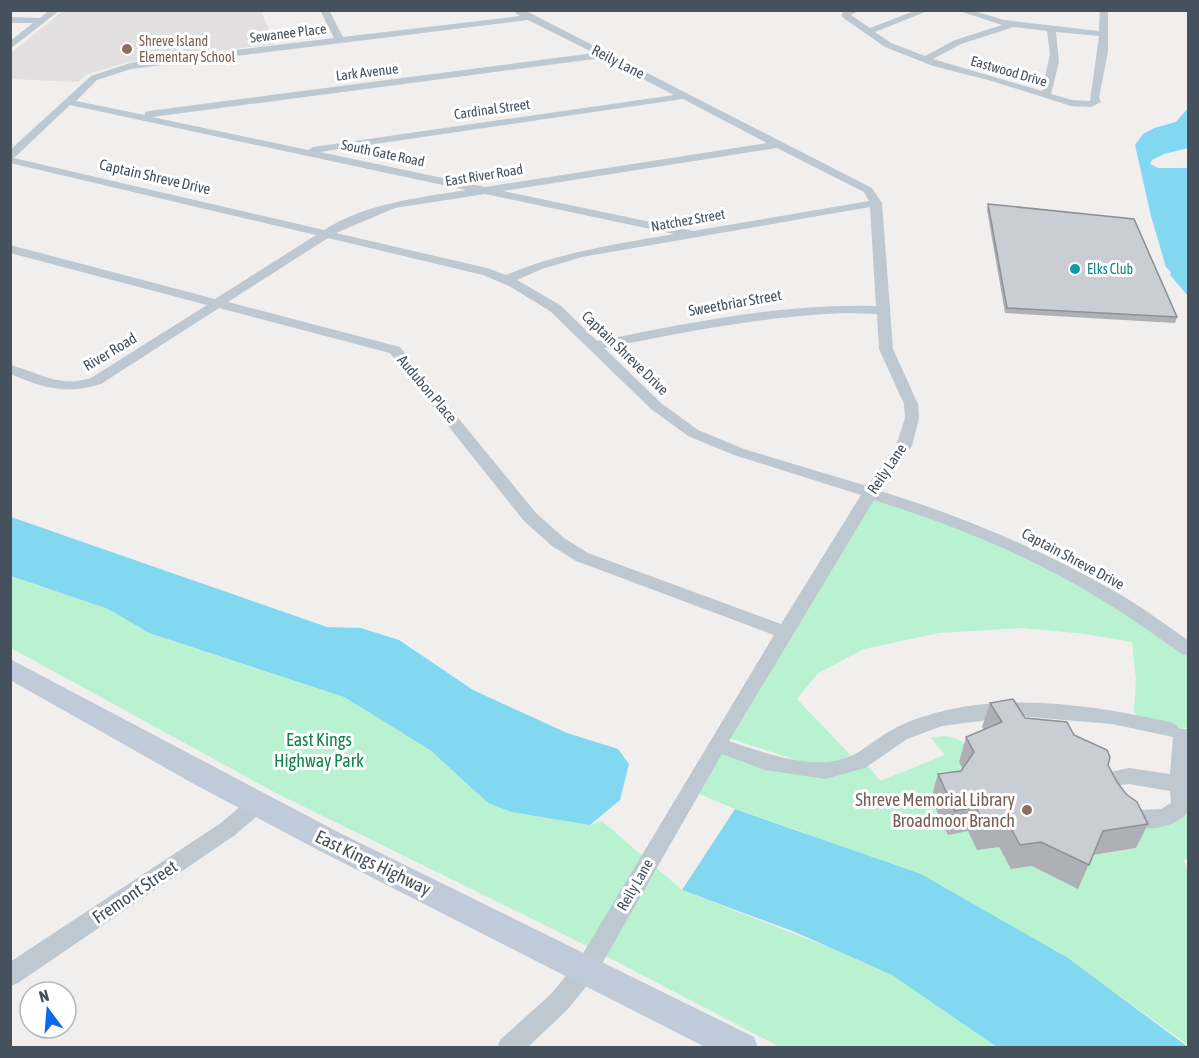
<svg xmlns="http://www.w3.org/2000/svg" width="1199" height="1058" font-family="'Asap Condensed',sans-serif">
  <rect width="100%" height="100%" fill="#f1eeee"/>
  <path fill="#e2dfe0" d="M63 11H261L275 44 129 62 87 74 78 82 11 79V53Z"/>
  <g fill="#b9f2d0">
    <path d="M870 493 1004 541 1110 597 1188 649V728C1165 731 1150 731 1134 712L1136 679 1132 642 1086 634 1023 628 939 633 864 649 818 673 797 699 857 762 867 764 880 781 945 755 931 738C953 733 962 738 974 755L948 834 968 831 999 847 1011 869 1136 848 1124 821 1173 815 1183 735 1188 737V857L1184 861 1188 870V1045L1074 963 803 832 735 809 690 790 717 744 797 764 790 758 722 736Z"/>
    <path d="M11 576 108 609 149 633 344 697 430 750 488 803 511 812 590 825 602 821 682 890 831 948 892 975 970 1026 997 1047H780L583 944 276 793 11 648Z"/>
  </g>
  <g fill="#83d8f1">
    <path d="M1188 108V148L1164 154 1152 160 1150 164 1158 168H1188V296L1170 275 1171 272 1166 267 1151 216 1135 145 1143 134 1154 128 1176 122Z"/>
    <path d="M11 517 327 627 361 628 399 640 473 690 567 733 618 749 629 764 620 800 590 825 511 812 488 803 430 750 344 697 149 633 108 609 11 576Z"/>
    <path d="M735 809 921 874 1068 958 1188 1047H997L892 975 795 932 682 890Z"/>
  </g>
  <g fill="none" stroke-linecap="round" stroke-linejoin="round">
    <g fill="#bec8d1" fill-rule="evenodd">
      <path d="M50 10H60L10 49V41L33 23H10V17L40 18Z"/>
      <path d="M320 10H329L343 37 520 16 512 10H524L872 188 882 203 893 349 918 404 919 418 912 446 880 491C962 516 1040 549 1116 592 1141 606 1164 624 1188 640V656L1182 654C1156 636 1131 618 1105 602 1033 557 954 525 874 500L729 741C764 753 819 773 853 755 867 748 878 737 892 730 905 722 924 716 939 712 1014 693 1096 706 1170 722L1177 725 1179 729H1188V812C1174 829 1139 835 1120 820 1110 812 1105 799 1100 788L1105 773 1129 768 1170 774 1173 737 1112 724 1018 716 942 726 907 739 865 768 825 779 765 770 722 754 595 976 567 1010 527 1048H497L500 1040 551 994 579 960 774 635 576 561 552 546 524 521 390 353 219 308 101 384C65 395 45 388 10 374V365C42 373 57 388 91 378L207 305 10 253V245L215 299 316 235 10 163V150L91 76 130 63 334 38ZM528 20 594 53 149 111 145 112V115L76 101 97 80 131 69ZM602 58 674 95 313 147 308 150 152 117ZM683 99 767 143 485 187 320 152ZM70 105 466 190C418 198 367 203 324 230L14 158ZM777 148 864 192 869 201 693 231 503 191ZM485 194 674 234C617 244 560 252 506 275L487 268 336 233 395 208ZM870 207 876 306C781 303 690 323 597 341L560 305 517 280 542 269 582 257ZM328 238 483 275 509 286 550 311 651 409 688 436 734 455 861 495 781 624 588 553 564 538 536 513 400 347 228 302ZM846 313 877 314 879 349 904 404 905 418 896 446 867 486 744 449 698 430 661 403 604 348C685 332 764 316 846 313ZM1129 784 1170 791 1171 803 1161 809 1140 810 1129 802 1120 788 1121 785Z"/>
      <path d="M848 10H860L851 15 870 28 917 10H930L875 32 891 43 925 56 955 40 1002 25 956 10H971L1004 20 1099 31 1100 10H1108V51L1099 98 1101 102 1091 107 1071 106 992 81 933 66 885 47 842 17V13ZM1014 27 1047 31 1050 54 1042 91 933 59 961 44ZM1056 32 1099 36 1090 101 1072 100 1051 94 1059 62Z"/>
      <path d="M257 796 264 798 267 804 264 810 235 835 18 983 10 986V962L221 823 250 798Z"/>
    </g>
    <path fill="#bfcbd8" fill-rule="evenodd" d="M10 659 338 832 754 1037 758 1048H707L318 850 194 784 10 680Z"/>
  </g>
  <g fill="#aeb0b5">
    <path d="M988 204 1177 317 1175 323 1005 313 987 210Z"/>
    <path d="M990 703 1025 718 1074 735 1108 765 1117 782 1148 824 1136 848 1093 855 1078 889 1032 866 1011 869 999 847 977 850 968 831 948 835 931 798 938 774 961 771 963 769 959 762 966 737 984 730 982 727Z"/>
  </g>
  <g fill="#cacdd3" stroke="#8d9094" stroke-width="1.5">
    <path d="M988 204 1134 219 1177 317 1007 308Z"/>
    <path d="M1013 699 1025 718 1067 722 1074 735 1107 750 1110 757 1108 765 1117 782 1126 794 1137 802 1148 824 1103 831 1089 865 1041 842 1020 845 1008 823 985 826 976 807 955 811 938 774 961 771 974 752 966 737 1002 722 990 703Z"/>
  </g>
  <g fill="#8d6e63" stroke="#fff" stroke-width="2">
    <circle cx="127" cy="49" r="6"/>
    <circle cx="1027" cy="810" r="6"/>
  </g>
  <circle fill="#0f9aa8" stroke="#fff" stroke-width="2" cx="1075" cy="269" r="6"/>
  <g text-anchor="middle" stroke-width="6" stroke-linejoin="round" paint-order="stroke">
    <g font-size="14" fill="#45515d" stroke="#fff">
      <text transform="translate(288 33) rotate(-7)" y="5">Sewanee Place</text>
      <text transform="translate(1009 71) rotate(16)" y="5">Eastwood Drive</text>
      <text transform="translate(367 72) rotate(-7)" y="5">Lark Avenue</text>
      <text transform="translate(492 109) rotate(-8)" y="5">Cardinal Street</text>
      <text transform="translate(383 153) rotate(12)" y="5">South Gate Road</text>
      <text transform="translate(484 175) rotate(-9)" y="5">East River Road</text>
      <text transform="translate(688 220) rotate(-10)" y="5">Natchez Street</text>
    </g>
    <g font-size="14" fill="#785e54" stroke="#fff" text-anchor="start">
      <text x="139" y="46">Shreve Island<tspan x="139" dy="16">Elementary School</tspan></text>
    </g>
    <g font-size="14" fill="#0d838f" stroke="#fff" text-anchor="start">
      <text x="1087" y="274">Elks Club</text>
    </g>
    <g font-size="15" fill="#45515d" stroke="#fff">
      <text transform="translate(618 62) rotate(27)" y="5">Reily Lane</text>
      <text transform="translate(155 177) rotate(13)" y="5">Captain Shreve Drive</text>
      <text transform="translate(735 303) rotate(-10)" y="5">Sweetbriar Street</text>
      <text transform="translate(110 352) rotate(-31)" y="5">River Road</text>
      <text transform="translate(625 353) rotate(44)" y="5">Captain Shreve Drive</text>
      <text transform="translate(427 389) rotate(50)" y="5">Audubon Place</text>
      <text transform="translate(887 469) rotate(-56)" y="5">Reily Lane</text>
      <text transform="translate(1073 559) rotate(28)" y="5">Captain Shreve Drive</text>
      <text transform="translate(635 885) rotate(-60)" y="5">Reily Lane</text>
    </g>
    <g font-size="18" fill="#11834c" stroke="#fff">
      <text x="319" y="746">East Kings<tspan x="319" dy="21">Highway Park</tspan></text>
    </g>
    <g font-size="18" fill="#785e54" stroke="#fff" text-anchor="end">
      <text x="1015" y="806">Shreve Memorial Library<tspan x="1015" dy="21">Broadmoor Branch</tspan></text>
    </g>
    <g font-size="18" fill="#45515d" stroke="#fff">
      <text transform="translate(373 863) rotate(26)" y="6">East Kings Highway</text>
      <text transform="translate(135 892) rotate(-34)" y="6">Fremont Street</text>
    </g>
  </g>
  <rect width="1199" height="1058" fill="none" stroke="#45515d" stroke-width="24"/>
  <g transform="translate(48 1010) rotate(344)"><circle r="28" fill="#ffffff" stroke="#b5b9be" stroke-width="1.5"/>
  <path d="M0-4.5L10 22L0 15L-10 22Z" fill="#0d6aeb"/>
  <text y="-9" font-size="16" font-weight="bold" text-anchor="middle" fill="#45515d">N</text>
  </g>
</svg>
